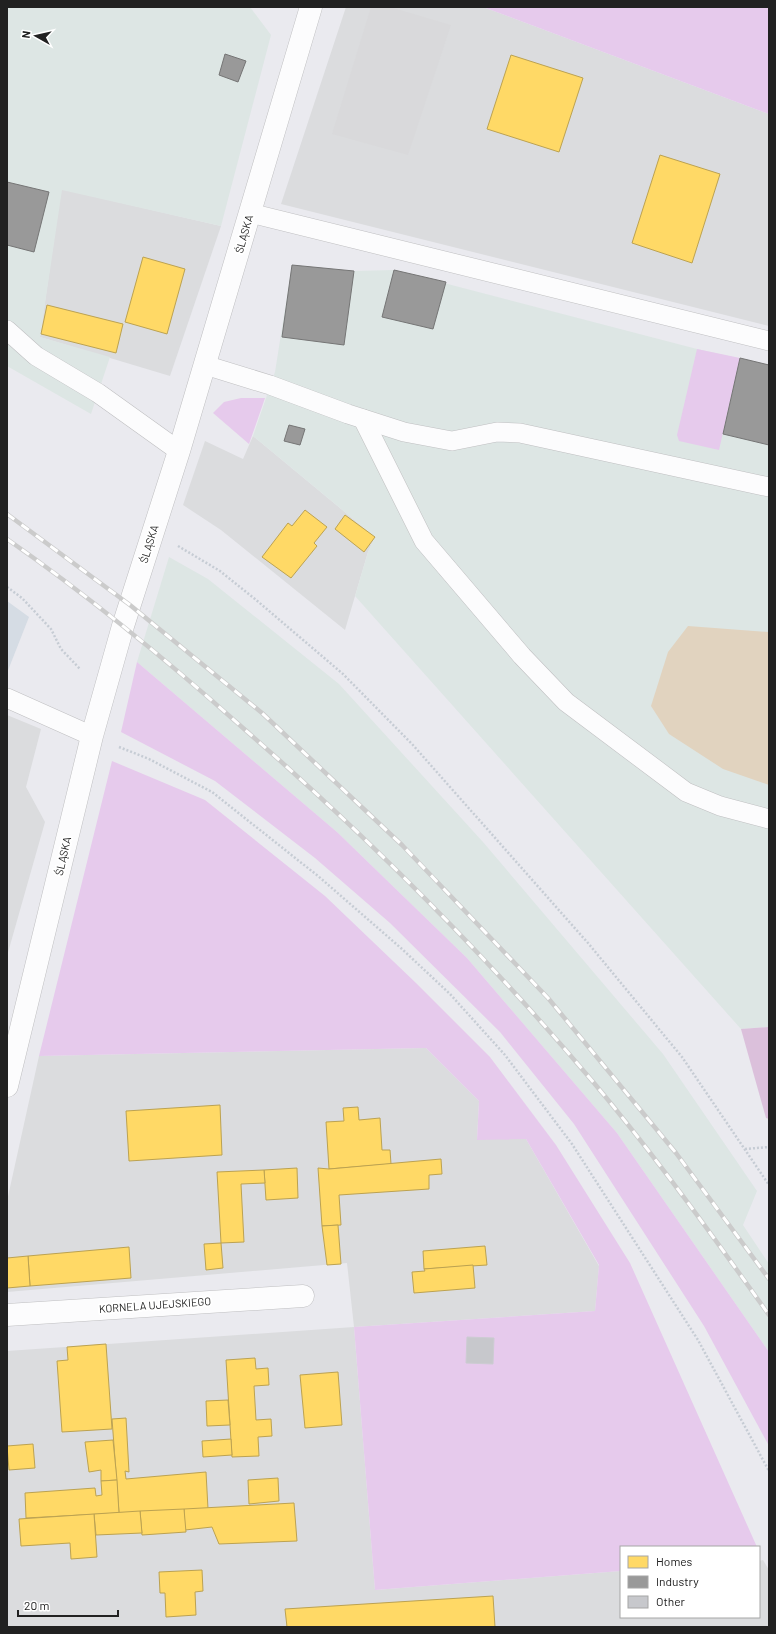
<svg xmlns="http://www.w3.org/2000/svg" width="776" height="1634" font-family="Barlow,sans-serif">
  <rect width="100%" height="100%" fill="#eaeaef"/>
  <g fill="#dbdcde">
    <path d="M346 7H483L769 114V326L281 204Z"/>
    <path d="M61 189 221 226 170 376 40 337Z"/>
    <path d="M253 436 375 537 368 552 345 630 221 530 183 505 205 441 243 459Z"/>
    <path d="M7 715 41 729 26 787 45 822 7 956Z"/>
    <path d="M426 1048 479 1101 477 1139H526L599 1266 595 1311 354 1327 375 1590 621 1571V1617H759V1561L763 1560 769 1570V1627H7V1351L354 1327 347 1263 7 1292V1201L39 1056Z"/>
  </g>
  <path fill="#d5dce4" d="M7 601 29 617 7 673Z"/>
  <g fill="#dde6e4">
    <path d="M7 7H250L271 35 221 226 62 190 40 337 110 357 91 414 7 366Z"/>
    <path d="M292 265 354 271 394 270 697 349 769 365V1027L741 1029 355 596 368 552 375 537 253 436 275 372Z"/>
    <path d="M169 557 208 579 339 684 483 842 663 1054 757 1191 743 1225 769 1264V1352L617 1133 467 958 337 832 137 662Z"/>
  </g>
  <g fill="#e6caec">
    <path d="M483 7H769V114Z"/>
    <path d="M697 349 740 358 719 450 679 441 677 435Z"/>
    <path d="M241 398H265L249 444 213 413 224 402Z"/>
    <path d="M137 662 337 832 467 958 617 1133 769 1352V1446L704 1326 574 1124 500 1032 390 923 315 858 215 781 121 732Z"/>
    <path d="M112 761 205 800 325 896 416 983 490 1057 556 1145 630 1263 757 1547H621V1571L375 1590 354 1327 595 1311 599 1265 526 1139 477 1140 479 1101 426 1048 39 1056Z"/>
  </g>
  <path fill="#dbc0db" d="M769 1027V1119L766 1118 741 1029Z"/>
  <path fill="#d9d9db" d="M371 7H390L451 25 408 155 332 134Z"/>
  <path fill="#e1d3bf" d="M688 626 769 632V785L723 769 669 734 651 706 668 652Z"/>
  <g fill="#ffd966" stroke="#bca251">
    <path d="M511 55 583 78 559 152 487 129Z"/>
    <path d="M660 155 720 174 692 263 632 243Z"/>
    <path d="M143 257 185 269 167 334 125 322Z"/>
    <path d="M47 305 123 324 116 353 41 334Z"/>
    <path d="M305 510 327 527 314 543 317 546 291 578 262 557 288 523 292 526Z"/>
    <path d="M345 515 375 537 364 552 335 529Z"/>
    <path d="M220 1105 222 1155 129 1161 126 1111Z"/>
    <path d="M358 1107 359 1120 380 1118 382 1150H390L391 1164 329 1169 326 1122 344 1121 343 1108Z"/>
    <path d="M441 1159 442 1174 429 1175V1189L339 1195 341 1225 322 1226 318 1168 329 1169Z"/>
    <path d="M297 1168 298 1198 266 1200 264 1170Z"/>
    <path d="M264 1170 265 1183 241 1184 244 1242 221 1243 217 1172Z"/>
    <path d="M338 1225 341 1264 327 1265 322 1226Z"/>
    <path d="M221 1243 223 1268 206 1270 204 1244Z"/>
    <path d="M485 1246 487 1265 424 1269 423 1251Z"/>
    <path d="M129 1247 131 1278 30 1286 28 1256Z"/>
    <path d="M28 1256 30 1286 7 1288V1258Z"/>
    <path d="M473 1265 475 1288 414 1293 412 1272 425 1271 424 1269Z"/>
    <path d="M106 1344 112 1429 62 1432 57 1361 68 1360 67 1347Z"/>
    <path d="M255 1358 256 1369 268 1368 269 1385 254 1386 256 1420 271 1419 272 1436 258 1437 259 1456 232 1457 226 1360Z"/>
    <path d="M338 1372 342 1425 305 1428 300 1375Z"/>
    <path d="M228 1400 230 1425 207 1426 206 1401Z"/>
    <path d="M126 1418 129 1472 125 1471 126 1479 206 1472 208 1509 119 1513 112 1419Z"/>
    <path d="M231 1439 232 1455 203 1457 202 1441Z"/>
    <path d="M113 1440 117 1480 101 1481V1470L89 1472 85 1442Z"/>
    <path d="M33 1444 35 1468 9 1470 7 1446Z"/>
    <path d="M278 1478 279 1501 249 1504 248 1480Z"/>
    <path d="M117 1480 119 1513 26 1518 25 1493 95 1488 96 1496 102 1495 101 1481Z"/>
    <path d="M294 1503 297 1541 219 1544 212 1527 185 1530 184 1509Z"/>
    <path d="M184 1509 186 1532 142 1535 140 1511Z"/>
    <path d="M140 1511 142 1533 96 1535 94 1514Z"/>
    <path d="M94 1514 97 1557 71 1559 70 1543 21 1546 19 1519Z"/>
    <path d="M202 1570 203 1591 195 1592 196 1615 166 1617 165 1593H160L159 1572Z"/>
    <path d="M493 1596 495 1627H287L285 1609Z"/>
  </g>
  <g fill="#999" stroke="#757575">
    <path d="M225 54 246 61 238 82 219 75Z"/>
    <path d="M7 182 49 192 34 252 7 245Z"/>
    <path d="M292 265 354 271 344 345 282 337Z"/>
    <path d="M394 270 446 282 433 329 382 317Z"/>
    <path d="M740 358 769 365V445L723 434Z"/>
    <path d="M289 425 305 429 300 445 284 441Z"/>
  </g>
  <path fill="#c7c8cc" stroke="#ccccd2" d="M467 1337 494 1338 493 1364 466 1363Z"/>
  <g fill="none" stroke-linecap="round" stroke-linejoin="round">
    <defs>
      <g id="service">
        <path d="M250 213 769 341"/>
        <path d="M7 330 36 356 98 393 179 451"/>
        <path d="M205 365 270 385 348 414 404 432 452 441 497 432 520 433 769 487"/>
        <path d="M363 419 424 541 522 656 566 702 686 792 720 806 769 819"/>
        <path d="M7 698 92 736"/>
      </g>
      <path id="minor" d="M7 1315 303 1296"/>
      <path id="tertiary" d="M7 1086 92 736 123 626 179 451 311 7"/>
    </defs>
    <use href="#service" stroke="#bfbfc1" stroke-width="20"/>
    <use href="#minor" stroke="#bfbfc1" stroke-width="23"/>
    <use href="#tertiary" stroke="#bfbfc1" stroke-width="23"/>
    <g stroke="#c6ccd4" stroke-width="2.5" stroke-dasharray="2 2" stroke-linecap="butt">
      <path d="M178 546 220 571 255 599 343 674 412 744 588 943 682 1057 769 1185"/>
      <path d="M7 587 22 598 51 629 61 649 80 669"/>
      <path d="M119 747 149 759 212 792 318 876 402 949 450 994 505 1055 572 1144 698 1340 769 1471"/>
      <path d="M745 1149 769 1147"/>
    </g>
    <use href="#service" stroke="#fcfcfd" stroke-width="19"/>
    <use href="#minor" stroke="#fcfcfd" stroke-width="22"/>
    <use href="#tertiary" stroke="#fcfcfd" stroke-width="22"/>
    <defs>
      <g id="rail">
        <path d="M7 514 130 605 262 713 402 845 548 998 676 1153 769 1279"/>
        <path d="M7 539C90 597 168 661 243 728 368 837 486 955 594 1083 656 1157 713 1236 769 1315"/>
      </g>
    </defs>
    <use href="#rail" stroke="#cbcbcb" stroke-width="4.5"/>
    <use href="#rail" stroke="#fff" stroke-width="3" stroke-dasharray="9" stroke-linecap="butt"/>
  </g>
  <g text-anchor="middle" stroke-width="4" stroke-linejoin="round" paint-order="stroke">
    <g font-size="11" fill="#212121" stroke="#fff">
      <text transform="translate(244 234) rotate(-74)" y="4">ŚLĄSKA</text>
      <text transform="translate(149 544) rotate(-73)" y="4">ŚLĄSKA</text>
      <text transform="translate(63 856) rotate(-77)" y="4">ŚLĄSKA</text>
      <text transform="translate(155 1305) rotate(-4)" y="4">KORNELA UJEJSKIEGO</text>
    </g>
  </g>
  <rect width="776" height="1634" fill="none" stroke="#212121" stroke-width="16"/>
  <rect x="620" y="1546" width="140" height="72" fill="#ffffff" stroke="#a6a6a6"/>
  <rect x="628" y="1556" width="20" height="12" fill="#ffd966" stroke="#a6a6a6"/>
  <text x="656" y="1566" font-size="12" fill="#212121">Homes</text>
  <rect x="628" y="1576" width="20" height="12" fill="#999999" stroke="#a6a6a6"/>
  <text x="656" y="1586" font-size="12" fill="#212121">Industry</text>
  <rect x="628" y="1596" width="20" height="12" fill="#c7c8cc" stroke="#a6a6a6"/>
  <text x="656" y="1606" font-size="12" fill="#212121">Other</text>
  <g transform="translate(36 36) rotate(278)" stroke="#ffffff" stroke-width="3" paint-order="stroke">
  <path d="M0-3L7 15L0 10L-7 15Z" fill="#212121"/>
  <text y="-6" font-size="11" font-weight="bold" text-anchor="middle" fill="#212121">N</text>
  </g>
  <path d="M18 1610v6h100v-6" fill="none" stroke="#212121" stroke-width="2"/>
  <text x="24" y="1610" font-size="12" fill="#212121" stroke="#ffffff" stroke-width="3" paint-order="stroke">20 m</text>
</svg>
